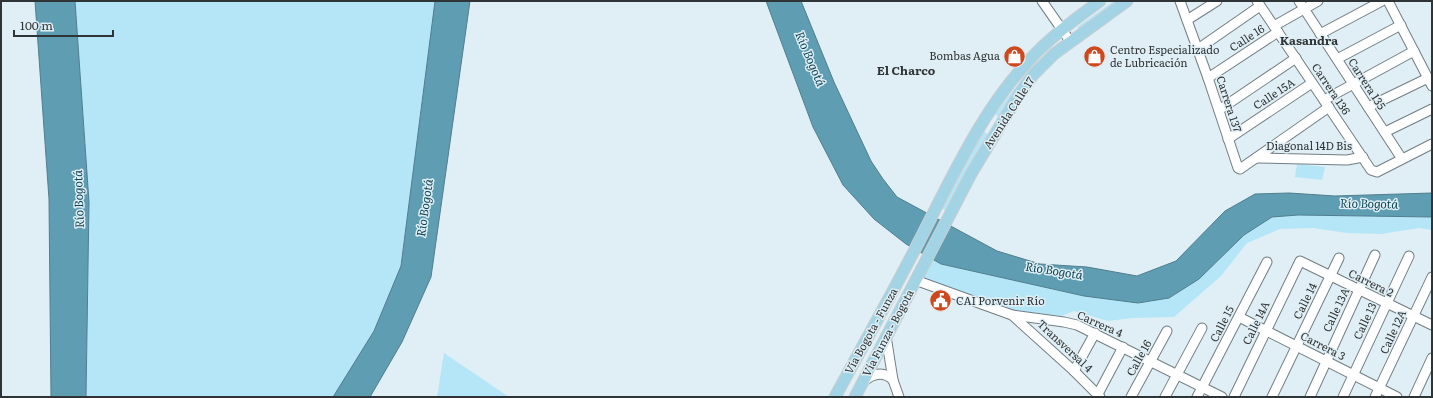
<svg xmlns="http://www.w3.org/2000/svg" width="1433" height="398" font-family="Literata,serif">
  <rect width="100%" height="100%" fill="#e0eff5"/>
  <g fill="#b4e6f8">
    <path d="M75 1H435L401 266 374 331 333 397H86L89 202Z"/>
    <path d="M1114 1H1124L1080 31 1077 27Z"/>
    <path d="M1030 68 1032 70 1010 98 999 117 995 114Z"/>
    <path d="M983 131 988 134 947 211 941 208Z"/>
    <path d="M1297 164 1325 167 1322 180 1295 177Z"/>
    <path d="M1298 215 1432 217V230L1419 228 1381 234 1347 233 1313 228 1280 229 1247 243 1221 276 1174 317 1133 318 1108 321 1074 311 1061 316 1011 310 922 278 932 258 941 264 1084 296 1138 303 1169 298 1199 279 1244 235 1272 217Z"/>
    <path d="M444 353 509 397H437Z"/>
  </g>
  <g fill="#5f9db3" stroke="#517e8e">
    <path d="M35 1H75L89 202 86 397H51L49 199Z"/>
    <path d="M435 1H470L431 277 402 342 370 397H333L374 331 401 266Z"/>
    <path d="M766 1H801L834 82 871 161 883 179 897 197 997 251 1040 264 1087 267 1137 276 1176 261 1225 211 1255 194 1289 193 1335 196 1432 193V217L1298 215 1272 217 1244 235 1199 279 1169 298 1138 303 1084 296 941 264 906 244 874 219 843 185 813 127Z"/>
  </g>
  <g fill="none" stroke-linecap="round" stroke-linejoin="round">
    <defs>
      <g id="minor">
        <path d="M1042 1 1070 41"/>
        <path d="M1180 1 1208 78 1238 168 1240 169 1329 107"/>
        <path d="M1257 1 1371 170 1377 172 1432 144"/>
        <path d="M1299 1 1402 159"/>
        <path d="M1388 1 1432 86"/>
        <path d="M1187 20 1217 1"/>
        <path d="M1274 26 1318 1"/>
        <path d="M1320 34 1382 1"/>
        <path d="M1198 49 1260 6"/>
        <path d="M1337 59 1401 25"/>
        <path d="M1208 78 1278 32"/>
        <path d="M1324 100 1414 51"/>
        <path d="M1368 107 1428 78"/>
        <path d="M1219 110 1296 58"/>
        <path d="M1385 132 1432 109"/>
        <path d="M1228 139 1312 83"/>
        <path d="M1256 158 1347 160 1363 157"/>
        <path d="M915 280 1012 315 1064 322 1077 325 1222 397"/>
        <path d="M1012 315 1074 371 1100 397"/>
        <path d="M1239 317 1397 397"/>
        <path d="M886 336 893 380 899 397"/>
        <path d="M1074 371 1095 333"/>
        <path d="M863 382C872 374 883 370 893 380"/>
        <path d="M1098 394 1123 347"/>
        <path d="M1131 397 1167 331"/>
        <path d="M1165 397 1202 328"/>
        <path d="M1197 397 1267 262"/>
        <path d="M1234 397 1300 261 1432 325"/>
        <path d="M1272 397 1339 258"/>
        <path d="M1310 397 1375 255"/>
        <path d="M1343 397 1409 256"/>
        <path d="M1375 397 1432 277"/>
        <path d="M1414 397 1432 358"/>
      </g>
      <g id="major">
        <path d="M835 397C861 349 888 301 913 253 949 184 981 108 1037 52 1056 33 1078 17 1100 1"/>
        <path d="M855 397 971 174 1018 96 1033 75 1054 54 1127 1"/>
      </g>
    </defs>
    <use href="#minor" stroke="#717e83" stroke-width="11"/>
    <use href="#major" stroke="#cdcecf" stroke-width="13"/>
    <use href="#minor" stroke="#fff" stroke-width="9"/>
    <use href="#major" stroke="#a2d4e5" stroke-width="11"/>
  </g>
  <defs>
    <symbol id="shop-disc" viewBox="-11 -11 22 22"><circle r="9.5" fill="#d0471c" stroke="#e0eff5"/><path d="M-5-2.5h2.3a2.7 3.5 0 0 1 5.4 0H5L5.5 6h-11ZM-1.5-2.5h3a1.5 2.3 0 0 0-3 0Z" fill="#fff"/></symbol>
    <symbol id="civic-disc" viewBox="-11 -11 22 22"><circle r="9.5" fill="#d0471c" stroke="#e0eff5"/><path d="M-.6-6.5H3V-4.5H.6V-3L4-1V1h2V6H-6V1h2V-1L-.6-3ZM-1.2 2.5V6h2.4V2.5Z" fill="#fff"/></symbol>
  </defs>
  <g fill-rule="evenodd">
    <use href="#shop-disc" x="1002" y="44" width="25" height="25"/>
    <use href="#shop-disc" x="1082" y="44" width="25" height="25"/>
    <use href="#civic-disc" x="928" y="288" width="25" height="25"/>
  </g>
  <g text-anchor="middle" stroke-width="3" stroke-linejoin="round" paint-order="stroke">
    <g font-size="11" fill="#2f3436" stroke="#e0eff5">
      <text transform="translate(1247 38) rotate(-33)" y="4">Calle 16</text>
      <text transform="translate(1367 84) rotate(57)" y="4">Carrera 135</text>
      <text transform="translate(1331 89) rotate(56)" y="4">Carrera 136</text>
      <text transform="translate(1274 94) rotate(-33)" y="4">Calle 15A</text>
      <text transform="translate(1229 104) rotate(72)" y="4">Carrera 137</text>
      <text transform="translate(1009 113) rotate(-57)" y="4">Avenida Calle 17</text>
      <text x="1309" y="150">Diagonal 14D Bis</text>
      <text transform="translate(1371 283) rotate(26)" y="4">Carrera 2</text>
      <text transform="translate(1305 301) rotate(-64)" y="4">Calle 14</text>
      <text transform="translate(1336 310) rotate(-65)" y="4">Calle 13A</text>
      <text transform="translate(1365 321) rotate(-65)" y="4">Calle 13</text>
      <text transform="translate(1256 323) rotate(-64)" y="4">Calle 14A</text>
      <text transform="translate(1100 324) rotate(24)" y="4">Carrera 4</text>
      <text transform="translate(1222 324) rotate(-63)" y="4">Calle 15</text>
      <text transform="translate(871 331) rotate(-61)" y="4">Vía Bogota - Funza</text>
      <text transform="translate(1393 332) rotate(-65)" y="4">Calle 12A</text>
      <text transform="translate(888 333) rotate(-62)" y="4">Vía Funza - Bogota</text>
      <text transform="translate(1065 346) rotate(43)" y="4">Transversal 4</text>
      <text transform="translate(1323 346) rotate(27)" y="4">Carrera 3</text>
      <text transform="translate(1139 358) rotate(-61)" y="4">Calle 16</text>
    </g>
    <g font-size="11" fill="#2f3436" stroke="#e0eff5" text-anchor="start">
      <text x="1110" y="54">Centro Especializado<tspan x="1110" dy="13">de Lubricación</tspan></text>
      <text x="1000" y="60" text-anchor="end">Bombas Agua</text>
      <text x="956" y="305">CAI Porvenir Río</text>
    </g>
    <g font-size="12" font-weight="bold" fill="#2f3436" stroke="#e0eff5">
      <text x="1309" y="45">Kasandra</text>
      <text x="906" y="75">El Charco</text>
    </g>
    <g font-size="12" font-style="italic" fill="#0d4454" stroke="#e0eff5">
      <text transform="translate(810 59) rotate(67)" y="4">Río Bogotá</text>
      <text transform="translate(79 199) rotate(-92)" y="4">Río Bogotá</text>
      <text transform="translate(1369 204) rotate(1)" y="4">Río Bogotá</text>
      <text transform="translate(425 208) rotate(-82)" y="4">Río Bogotá</text>
      <text transform="translate(1054 271) rotate(9)" y="4">Río Bogotá</text>
    </g>
  </g>
  <rect width="1433" height="398" fill="none" stroke="#2f3436" stroke-width="4"/>
  <path d="M14 30v6h99v-6" fill="none" stroke="#2f3436" stroke-width="2"/>
  <text x="20" y="30" font-size="12" fill="#2f3436" stroke="#e0eff5" stroke-width="3" paint-order="stroke">100 m</text>
</svg>
